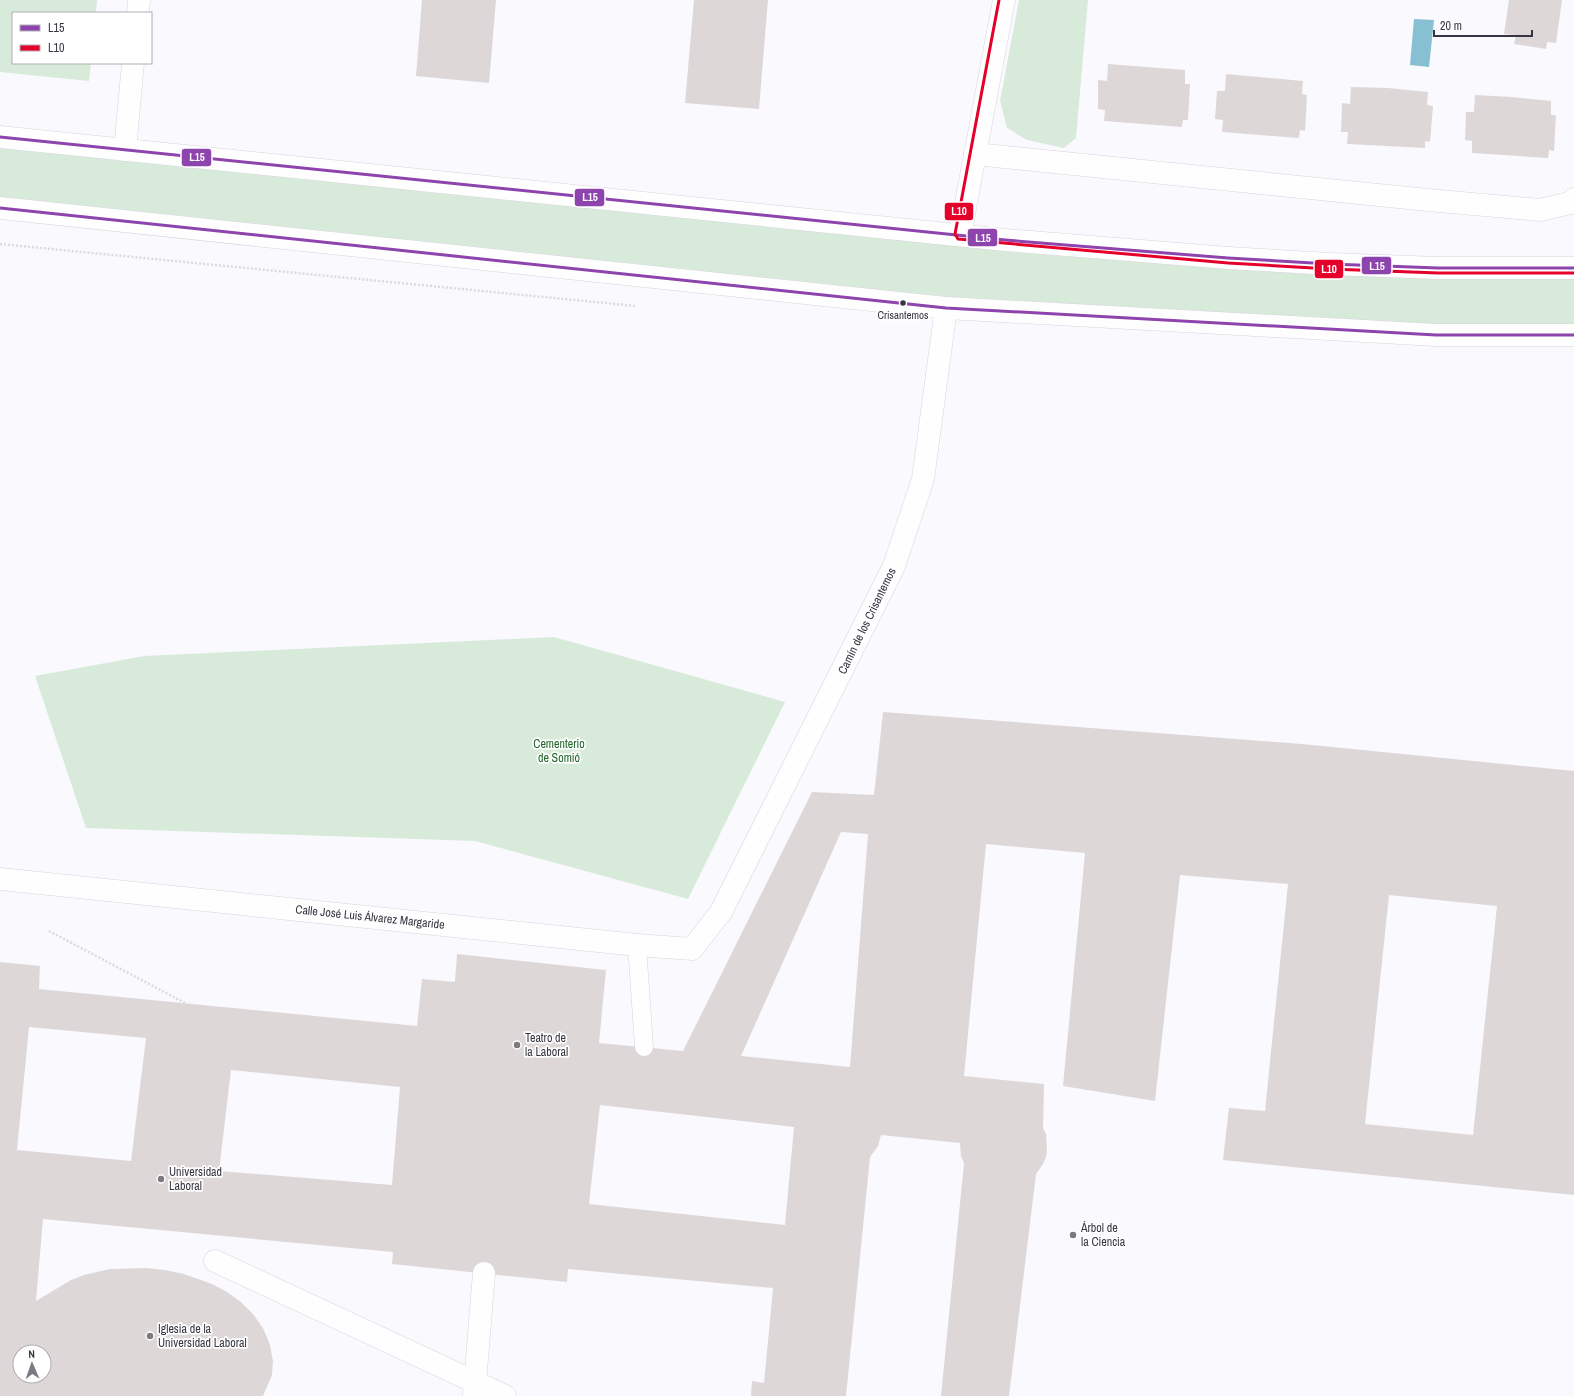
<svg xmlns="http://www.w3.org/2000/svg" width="1574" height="1396" font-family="'Archivo Narrow',sans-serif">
  <rect width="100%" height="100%" fill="#faf9fe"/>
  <g fill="#d8ebdb">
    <path d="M0 0H97L96 13H13V63H91L89 81 0 72Z"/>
    <path d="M1019 0H1088L1076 138 1064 148 1027 140 1007 128 1000 101Z"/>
    <path d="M0 137 960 235 1574 268V335L946 308 0 208Z"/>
    <path d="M554 637 785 702 688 899 475 841 86 828 35 676 144 656Z"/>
  </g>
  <path fill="#88c0d3" d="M1414 19 1434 20 1429 67 1410 65Z"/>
  <g fill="#ded7d8" fill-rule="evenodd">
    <path d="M422 0H496L489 83 416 76Z"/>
    <path d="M694 0H768L759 109 685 103Z"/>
    <path d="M1509 0H1562L1556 43 1547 42 1546 49 1514 44 1516 35 1504 34Z"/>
    <path d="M1108 64 1185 70V84H1190L1188 120H1183L1182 127 1104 121 1105 110 1098 109V80L1107 81Z"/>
    <path d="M1226 74 1303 81 1302 94 1307 95 1305 131 1300 130 1299 138 1222 132 1223 120 1215 119 1217 91H1225Z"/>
    <path d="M1351 87 1388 88 1428 92 1427 105 1433 106 1430 142 1425 141V148L1347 144 1348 132H1341L1342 103 1350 104Z"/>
    <path d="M1475 95 1512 97 1551 101V115H1556L1554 151 1549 150 1548 158 1472 153V141L1465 140 1466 112H1474Z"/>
    <path d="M883 712 1302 744 1574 771V1195L1223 1160 1229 1108 1265 1111 1288 884 1180 875 1155 1101 1063 1086 1085 853 986 844 964 1076 1044 1084 1043 1128 1046 1134 1047 1150 1046 1157 1043 1164 1036 1174 1009 1396H941L964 1163 961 1156 960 1143 881 1135 878 1146 870 1157 846 1396H751L752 1381 764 1383 773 1288 568 1269 567 1282 392 1264 393 1252 43 1219 36 1301 71 1280 84 1275 110 1269 146 1268 165 1270 184 1274 212 1284 227 1292 241 1302 253 1314 263 1328 270 1345 273 1361 272 1375 263 1396H0V962L40 966 39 989 417 1026 422 979 455 982 457 954 606 970 599 1043 683 1051 812 792 874 795ZM841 832 868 834 850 1067 741 1056ZM1389 895 1497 906 1473 1135 1365 1124ZM29 1027 146 1038 131 1161 17 1150ZM231 1070 400 1087 392 1185 219 1171ZM600 1105 794 1127 785 1225 589 1204ZM20 1352H44V1376H20Z"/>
  </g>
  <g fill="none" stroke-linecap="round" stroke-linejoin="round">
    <defs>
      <path id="service" d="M637 945 644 1047"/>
      <g id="pedestrian">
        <path d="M215 1261 505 1396"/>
        <path d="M474 1395 484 1273"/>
      </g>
      <g id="minor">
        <path d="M138 13 139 0"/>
        <path d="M125 150 133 63"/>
        <path d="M975 154 1428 200 1540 210 1570 203 1574 199"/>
        <path d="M960 235 1004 0"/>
        <path d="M0 879 637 945 692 949 721 912 894 566 923 479 946 308"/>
      </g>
      <g id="tertiary">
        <path d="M0 137 1005 240 1228 258 1330 264 1438 268H1574"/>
        <path d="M0 208 946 308 1436 335H1574"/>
      </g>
    </defs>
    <use href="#service" stroke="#d6d5dc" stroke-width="19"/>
    <use href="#pedestrian" stroke="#d6d5dc" stroke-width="23"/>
    <use href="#minor" stroke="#d6d5dc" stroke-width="23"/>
    <use href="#tertiary" stroke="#d6d5dc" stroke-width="23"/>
    <g stroke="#dbdbde" stroke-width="2.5" stroke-dasharray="2 2" stroke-linecap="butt">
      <path d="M0 244 636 306"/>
      <path d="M49 931 185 1003"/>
    </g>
    <use href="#service" stroke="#fefeff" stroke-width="18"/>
    <use href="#pedestrian" stroke="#fefeff" stroke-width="22"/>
    <use href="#minor" stroke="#fefeff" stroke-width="22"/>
    <use href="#tertiary" stroke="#fefeff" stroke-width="22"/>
    <defs>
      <g id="bus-1">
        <path d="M0 137 1005 240 1228 258 1330 264 1438 268H1574"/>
        <path d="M0 208 946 308 1436 335H1574"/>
      </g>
      <path id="bus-2" d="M999 0 955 234 958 239 1228 263 1330 269 1438 273H1574"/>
    </defs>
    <use href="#bus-1" stroke="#fff" stroke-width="6"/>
    <use href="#bus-2" stroke="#fff" stroke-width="6"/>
    <use href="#bus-1" stroke="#8e44ad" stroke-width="3"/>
    <use href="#bus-2" stroke="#e4002b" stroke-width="3"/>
  </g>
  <circle fill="#373541" stroke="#fff" stroke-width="1.5" cx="903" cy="303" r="3.5"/>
  <g fill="#7b7a83" stroke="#fff" stroke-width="1.5">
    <circle cx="517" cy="1045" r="4"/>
    <circle cx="161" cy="1179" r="4"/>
    <circle cx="1073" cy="1235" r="4"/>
    <circle cx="150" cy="1336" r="4"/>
  </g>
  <g text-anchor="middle" stroke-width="3.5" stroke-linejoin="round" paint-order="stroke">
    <g font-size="11" fill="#373541" stroke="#fff">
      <text x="903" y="319">Crisantemos</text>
    </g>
    <g font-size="12" fill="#373541" stroke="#fff">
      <text transform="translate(867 621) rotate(-64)" y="4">Camín de los Crisantemos</text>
      <text transform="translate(370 917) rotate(6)" y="4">Calle José Luis Álvarez Margaride</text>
    </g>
    <g font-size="12" fill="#1f672b" stroke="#fff">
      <text x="559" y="748">Cementerio<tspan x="559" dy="14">de Somió</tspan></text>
    </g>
    <g font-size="12" fill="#373541" stroke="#fff" text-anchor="start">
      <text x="525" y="1042">Teatro de<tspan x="525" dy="14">la Laboral</tspan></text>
      <text x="169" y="1176">Universidad<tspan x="169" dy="14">Laboral</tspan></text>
      <text x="1081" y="1232">Árbol de<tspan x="1081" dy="14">la Ciencia</tspan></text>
      <text x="158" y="1333">Iglesia de la<tspan x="158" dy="14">Universidad Laboral</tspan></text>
    </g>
  </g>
  <g stroke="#fff" stroke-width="1.5">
    <rect x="181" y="148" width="31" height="19" rx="4" fill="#8e44ad"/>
    <rect x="574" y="188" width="31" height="19" rx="4" fill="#8e44ad"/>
    <rect x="944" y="202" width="30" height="19" rx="4" fill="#e4002b"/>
    <rect x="967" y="228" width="31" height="19" rx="4" fill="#8e44ad"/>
    <rect x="1361" y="256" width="31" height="19" rx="4" fill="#8e44ad"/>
    <rect x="1314" y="259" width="30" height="20" rx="4" fill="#e4002b"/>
  </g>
  <g font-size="11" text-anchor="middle" font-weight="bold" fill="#fff">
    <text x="197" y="161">L15</text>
    <text x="590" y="201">L15</text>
    <text x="959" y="215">L10</text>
    <text x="983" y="242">L15</text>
    <text x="1377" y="270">L15</text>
    <text x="1329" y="273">L10</text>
  </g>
  <rect x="12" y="12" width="140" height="52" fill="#ffffff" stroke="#afaeb3"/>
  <rect x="20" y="25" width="20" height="6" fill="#8e44ad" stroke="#afaeb3"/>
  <text x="48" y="32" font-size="12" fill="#373541">L15</text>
  <rect x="20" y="45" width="20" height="6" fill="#e4002b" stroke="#afaeb3"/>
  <text x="48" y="52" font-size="12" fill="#373541">L10</text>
  <g transform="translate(32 1364) rotate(358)"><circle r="19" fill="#ffffff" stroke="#afaeb3"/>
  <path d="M0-3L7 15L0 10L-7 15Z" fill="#7b7a83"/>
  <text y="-6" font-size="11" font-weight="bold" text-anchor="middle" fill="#373541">N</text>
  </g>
  <path d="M1434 30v6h98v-6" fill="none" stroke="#373541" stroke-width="2"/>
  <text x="1440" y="30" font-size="12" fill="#373541" stroke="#ffffff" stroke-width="3" paint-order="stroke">20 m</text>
</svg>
